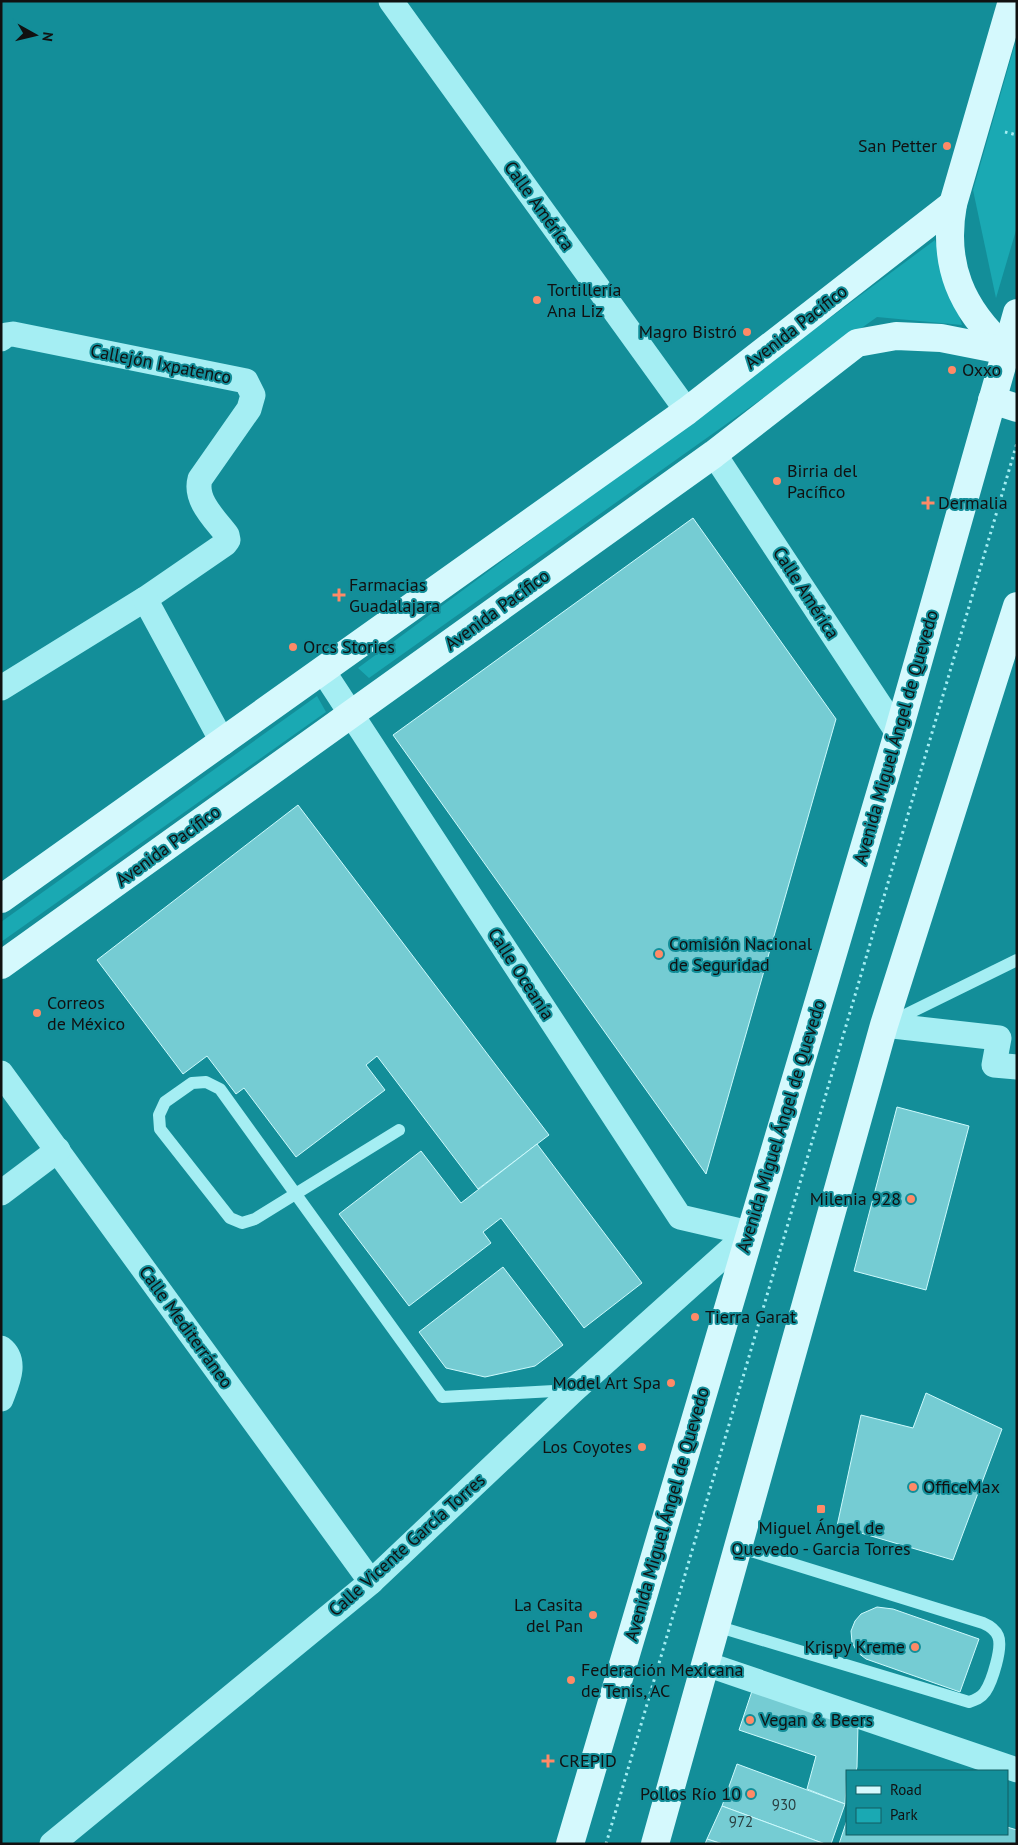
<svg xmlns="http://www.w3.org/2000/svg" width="1018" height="1845" font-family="'PT Sans',sans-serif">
  <rect width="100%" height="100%" fill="#138e99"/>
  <g fill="#1aa9b3">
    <path d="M1017 37V227L996 298 973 190Z"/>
    <path d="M935 240 962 325 877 317 369 678 358 668Z"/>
    <path d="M317 696 326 712 1 942V922Z"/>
  </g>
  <g fill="#75ccd3" stroke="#cdfafd">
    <path d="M693 518 836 719 706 1174 393 735Z"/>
    <path d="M298 805 549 1135 478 1189 377 1056 366 1065 385 1090 296 1157 244 1088 236 1094 207 1056 183 1074 97 960Z"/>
    <path d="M897 1107 969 1126 926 1290 854 1271Z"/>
    <path d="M537 1144 642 1283 584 1328 501 1218 483 1232 491 1243 409 1306 339 1214 421 1151 461 1203Z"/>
    <path d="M503 1267 563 1345 535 1366 485 1377 446 1368 419 1332Z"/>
    <path d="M926 1393 1002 1429 953 1560 837 1526 861 1415 913 1428Z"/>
    <path d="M877 1607 893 1609 979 1639 960 1692 866 1659 857 1652 852 1642 851 1631 855 1621 861 1614Z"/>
    <path d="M752 1691 858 1725 857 1767 856 1771H847L845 1804 807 1789 816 1756 739 1730Z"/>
    <path d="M737 1764 845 1804 831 1844H825L722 1806Z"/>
    <path d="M722 1806 825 1844H723L707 1839Z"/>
    <path d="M847 1820V1834H1007V1827L1017 1830V1844H839Z"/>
    <path d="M707 1839 722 1844H705Z"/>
  </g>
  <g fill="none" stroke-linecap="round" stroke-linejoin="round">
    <g stroke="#a5eef3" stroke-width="3" stroke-dasharray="2.5 4" stroke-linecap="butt">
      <path d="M1005 132 1017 135"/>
      <path d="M606 1844 1017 443"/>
    </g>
    <g stroke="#a5eef3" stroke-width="12">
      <path d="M889 1023 1017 960"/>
      <path d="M399 1130 255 1219 242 1223 230 1218 160 1129 159 1115 165 1102 192 1083 206 1082 220 1089 442 1397 572 1390"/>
      <path d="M716 1626 969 1702C975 1700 981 1698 985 1692 992 1682 1003 1647 998 1636 995 1629 990 1626 983 1623L738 1547"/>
    </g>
    <g stroke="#a5eef3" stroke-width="25">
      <path d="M391 1 687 411"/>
      <path d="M1 339 6 335 13 334 246 381 253 395 249 409 200 479C194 500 215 519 227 535L228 540 225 544 145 599 1 688"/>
      <path d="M714 454 898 733"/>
      <path d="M145 599 223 743"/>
      <path d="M323 671 680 1217 749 1233"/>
      <path d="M884 1025 999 1038 994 1065 1017 1067"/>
      <path d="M1 1073 371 1582"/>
      <path d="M1 1193 58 1150"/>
      <path d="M1 1348C18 1361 7 1383 1 1399"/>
      <path d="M706 1664 1017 1770"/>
      <path d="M52 1844 371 1582 574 1390 749 1233"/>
    </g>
    <g stroke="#d5f9fd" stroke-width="28">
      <path d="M1006 349C961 309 942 264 953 204L1012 1"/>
      <path d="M992 400 1017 408"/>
      <path d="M1 899 687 411 953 204"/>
      <path d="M1 965 714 454 857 343 896 336 941 338 1017 353"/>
      <path d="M570 1844 898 733 1017 313"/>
      <path d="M655 1844 884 1025 1017 606"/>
    </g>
  </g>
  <g fill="#ff8a67" stroke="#138e99" stroke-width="2">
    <circle cx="947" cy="146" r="5"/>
    <circle cx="537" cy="300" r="5"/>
    <circle cx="747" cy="332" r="5"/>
    <circle cx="952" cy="370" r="5"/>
    <circle cx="777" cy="481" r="5"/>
    <path d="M925.5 495.5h5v5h5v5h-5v5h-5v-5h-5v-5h5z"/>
    <path d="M336.5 587.5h5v5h5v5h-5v5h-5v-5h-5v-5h5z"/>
    <circle cx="293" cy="647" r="5"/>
    <circle cx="659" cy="954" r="5"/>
    <circle cx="37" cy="1013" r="5"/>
    <circle cx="911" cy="1199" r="5"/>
    <circle cx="695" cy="1317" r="5"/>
    <circle cx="671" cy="1383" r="5"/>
    <circle cx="642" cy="1447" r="5"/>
    <circle cx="913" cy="1487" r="5"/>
    <rect x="816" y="1504" width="10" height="10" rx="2.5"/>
    <circle cx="593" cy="1615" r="5"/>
    <circle cx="915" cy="1647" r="5"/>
    <circle cx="571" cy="1680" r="5"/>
    <circle cx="750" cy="1720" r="5"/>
    <path d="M545.5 1753.5h5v5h5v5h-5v5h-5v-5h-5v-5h5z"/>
    <circle cx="751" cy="1794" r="5"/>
  </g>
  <g text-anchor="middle" stroke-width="4" stroke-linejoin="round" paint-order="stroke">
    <g font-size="15" fill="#2a4042">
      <text x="784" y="1810">930</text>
      <text x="741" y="1827">972</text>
    </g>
    <g font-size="18" fill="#111" stroke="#138e99" text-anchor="start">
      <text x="937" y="152" text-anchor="end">San Petter</text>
      <text x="547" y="296">Tortillería<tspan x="547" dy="21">Ana Liz</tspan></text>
      <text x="737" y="338" text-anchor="end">Magro Bistró</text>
      <text x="962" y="376">Oxxo</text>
      <text x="787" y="477">Birria del<tspan x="787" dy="21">Pacífico</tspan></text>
      <text x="938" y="509">Dermalia</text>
      <text x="349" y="591">Farmacias<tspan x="349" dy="21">Guadalajara</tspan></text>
      <text x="303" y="653">Orcs Stories</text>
      <text x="669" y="950">Comisión Nacional<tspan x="669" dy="21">de Seguridad</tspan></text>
      <text x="47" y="1009">Correos<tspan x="47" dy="21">de México</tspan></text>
      <text x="901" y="1205" text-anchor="end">Milenia 928</text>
      <text x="705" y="1323">Tierra Garat</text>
      <text x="661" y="1389" text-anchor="end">Model Art Spa</text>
      <text x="632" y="1453" text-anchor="end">Los Coyotes</text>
      <text x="923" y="1493">OfficeMax</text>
      <text x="821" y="1534" text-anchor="middle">Miguel Ángel de<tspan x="821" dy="21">Quevedo - Garcia Torres</tspan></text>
      <text x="583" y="1611" text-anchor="end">La Casita<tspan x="583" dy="21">del Pan</tspan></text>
      <text x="905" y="1653" text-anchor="end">Krispy Kreme</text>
      <text x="581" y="1676">Federación Mexicana<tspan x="581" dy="21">de Tenis, AC</tspan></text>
      <text x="760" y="1726">Vegan &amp; Beers</text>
      <text x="559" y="1767">CREPID</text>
      <text x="741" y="1800" text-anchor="end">Pollos Río 10</text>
    </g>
    <g font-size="18" fill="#111" stroke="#138e99">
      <text transform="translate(539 206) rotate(54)" y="6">Calle América</text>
      <text transform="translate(796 327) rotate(-38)" y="6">Avenida Pacífico</text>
      <text transform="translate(161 364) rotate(11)" y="6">Callejón Ixpatenco</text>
      <text transform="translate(806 593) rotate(57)" y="6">Calle América</text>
      <text transform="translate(497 610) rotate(-36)" y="6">Avenida Pacífico</text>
      <text transform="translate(896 737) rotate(-74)" y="6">Avenida Miguel Ángel de Quevedo</text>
      <text transform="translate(168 846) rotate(-36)" y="6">Avenida Pacífico</text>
      <text transform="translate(521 974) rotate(57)" y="6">Calle Oceanía</text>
      <text transform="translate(781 1126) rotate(-73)" y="6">Avenida Miguel Ángel de Quevedo</text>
      <text transform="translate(186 1327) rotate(54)" y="6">Calle Mediterráneo</text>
      <text transform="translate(667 1514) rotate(-74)" y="6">Avenida Miguel Ángel de Quevedo</text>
      <text transform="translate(407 1545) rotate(-42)" y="6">Calle Vicente García Torres</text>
    </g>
  </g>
  <rect width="1018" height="1845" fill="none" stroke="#111111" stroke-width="5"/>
  <rect x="846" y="1770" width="162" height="65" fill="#138e99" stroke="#125c63"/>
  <rect x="856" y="1786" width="25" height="8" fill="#d5f9fd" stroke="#125c63"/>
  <text x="890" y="1795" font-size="15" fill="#111111">Road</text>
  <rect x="856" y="1808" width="25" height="15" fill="#1aa9b3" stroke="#125c63"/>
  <text x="890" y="1820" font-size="15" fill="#111111">Park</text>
  <g transform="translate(35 35) rotate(98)" stroke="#138e99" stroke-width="4" paint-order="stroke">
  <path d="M0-4L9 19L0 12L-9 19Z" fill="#111111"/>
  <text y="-8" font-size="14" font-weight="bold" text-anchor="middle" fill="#111111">N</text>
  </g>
</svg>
